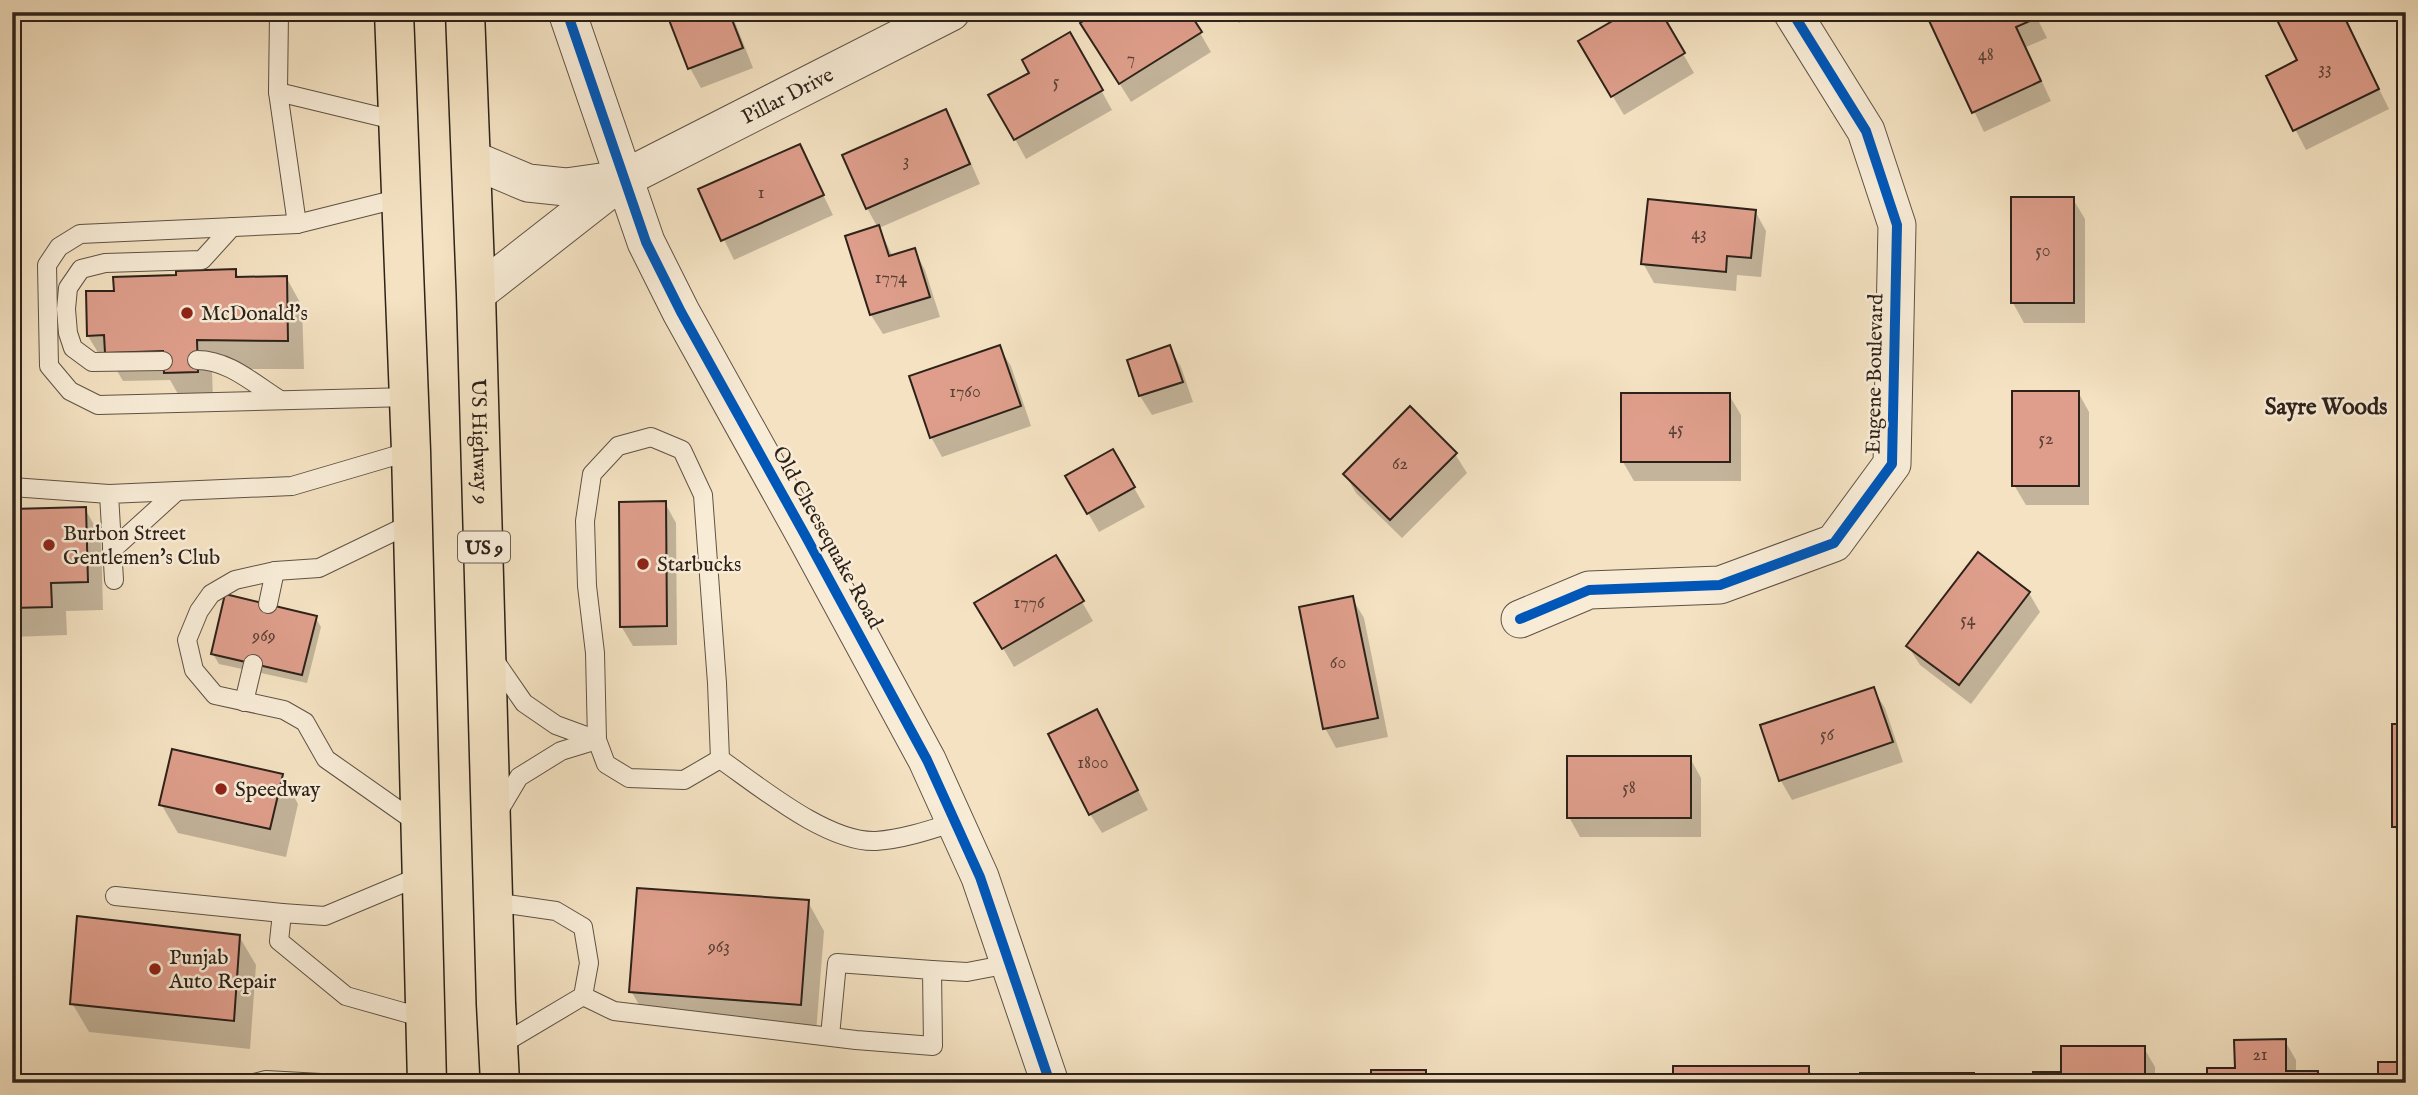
<svg xmlns="http://www.w3.org/2000/svg" width="2418" height="1095" font-family="'IM FELL English',serif">
  <rect width="100%" height="100%" fill="#f4e2c2"/>
  <filter id="stains"><feTurbulence type="fractalNoise" baseFrequency=".00286" numOctaves="4"/><feColorMatrix values="0 0 0 0 .2 0 0 0 0 .09 0 0 0 0 .02 0 0 0 .5 -.17"/></filter>
  <radialGradient id="worn" r=".72"><stop offset=".6" stop-color="#630" stop-opacity="0"/><stop offset="1" stop-color="#630" stop-opacity=".3"/></radialGradient>
  <g fill="#0003">
    <path d="M668 12H731L753 68 701 88 690 68Z"/>
    <path d="M1233 12H1260L1239 23Z"/>
    <path d="M1659 12 1694 73 1624 115 1580 42Z"/>
    <path d="M1927 12H2034L2047 38 2026 47 2051 101 1984 132Z"/>
    <path d="M2341 12 2389 109 2306 150 2268 77 2299 61Z"/>
    <path d="M1200 33 1211 52 1131 102 1094 43Z"/>
    <path d="M1070 34 1112 110 1026 159 991 96 1031 74Z"/>
    <path d="M946 112 957 131 980 184 879 228 893 257 914 250 925 270 940 317 883 334 871 315 878 228 867 208Z"/>
    <path d="M799 146 833 215 734 260 700 190Z"/>
    <path d="M2073 199 2085 219V323H2024L2013 303Z"/>
    <path d="M1755 211 1766 231 1761 277 1737 275 1736 291 1654 283 1643 263Z"/>
    <path d="M235 271 240 279 286 277 302 306 304 369H212L213 401H182L170 380 123 381 113 364H105L88 336 115 293 178 277Z"/>
    <path d="M999 347 1011 366 1031 426 942 457 931 437Z"/>
    <path d="M1170 348 1181 367 1193 402 1152 415 1140 396 1129 361Z"/>
    <path d="M2078 392 2089 412V505H2026L2014 485Z"/>
    <path d="M1729 395 1741 415V481H1634L1623 462Z"/>
    <path d="M1113 451 1145 507 1099 532 1067 477Z"/>
    <path d="M1455 454 1467 473 1402 538 1356 493 1345 474Z"/>
    <path d="M665 503 676 523 677 645 633 646 621 626Z"/>
    <path d="M85 509 101 537 103 610 66 611 67 635 12 637V510Z"/>
    <path d="M1056 557 1093 621 1014 667 977 604Z"/>
    <path d="M2029 593 2040 612 1971 704 1920 665 1908 646Z"/>
    <path d="M1352 598 1364 618 1388 737 1336 748 1325 728Z"/>
    <path d="M315 617 321 627 307 683 219 664 213 654Z"/>
    <path d="M1873 689 1885 708 1903 762 1792 800 1781 781 1762 727Z"/>
    <path d="M2406 726V846H2405L2394 826Z"/>
    <path d="M1108 731 1148 810 1102 833 1090 814Z"/>
    <path d="M1690 758 1701 778V837H1580L1569 817Z"/>
    <path d="M282 775 298 804 286 857 178 833 161 804Z"/>
    <path d="M808 902 824 931 816 1033 648 1020 631 991Z"/>
    <path d="M239 936 256 965 250 1049 89 1032 72 1003Z"/>
    <path d="M2285 1041 2296 1060V1073H2317L2323 1083H2209L2236 1070Z"/>
    <path d="M2144 1048 2155 1067V1083H2035Z"/>
    <path d="M1808 1068 1817 1083H1675Z"/>
  </g>
  <g fill="#de9e8b" stroke="#2d221a" stroke-width="2">
    <path d="M666 12H729L743 48 688 69Z"/>
    <path d="M1098 12H1189L1202 32 1119 84 1080 23Z"/>
    <path d="M1628 12H1661L1685 53 1611 97 1578 41Z"/>
    <path d="M1925 12H2034L2037 18 2016 27 2041 81 1972 113Z"/>
    <path d="M2273 12H2342L2379 89 2293 131 2266 76 2297 60Z"/>
    <path d="M1070 32 1103 90 1014 140 988 95 1029 73 1022 60Z"/>
    <path d="M946 109 970 164 866 209 842 155Z"/>
    <path d="M800 144 824 195 721 241 698 189Z"/>
    <rect x="2011" y="197" width="63" height="106"/>
    <path d="M1648 199 1756 210 1751 258 1727 256 1726 272 1641 264Z"/>
    <path d="M879 225 889 256 915 248 930 297 870 315 845 236Z"/>
    <path d="M236 269V277L287 276 288 341 197 340 198 372 164 373 163 351 105 353 104 335 87 336 86 291H114L113 277 176 275V271Z"/>
    <path d="M1000 345 1021 406 930 438 909 376Z"/>
    <path d="M1170 345 1183 382 1139 396 1127 360Z"/>
    <rect x="2012" y="391" width="67" height="95"/>
    <rect x="1621" y="393" width="109" height="69"/>
    <path d="M1410 406 1457 453 1390 520 1343 474Z"/>
    <path d="M1113 449 1135 487 1087 514 1065 476Z"/>
    <path d="M666 501 667 626 620 627 619 502Z"/>
    <path d="M86 507 88 582 51 583 52 607 12 608V509Z"/>
    <path d="M1978 552 2030 592 1959 685 1906 646Z"/>
    <path d="M1056 555 1084 601 1002 649 974 603Z"/>
    <path d="M225 594 317 616 302 675 211 654Z"/>
    <path d="M1353 596 1378 718 1323 729 1299 607Z"/>
    <path d="M1874 687 1893 742 1779 781 1760 725Z"/>
    <path d="M1097 709 1138 790 1089 815 1048 734Z"/>
    <rect x="2392" y="724" width="14" height="103"/>
    <path d="M172 749 283 774 270 829 159 805Z"/>
    <rect x="1567" y="756" width="124" height="62"/>
    <path d="M637 888 809 900 801 1005 629 992Z"/>
    <path d="M77 916 240 935 234 1021 70 1004Z"/>
    <path d="M2286 1039V1071H2318V1083H2207V1068H2235L2234 1040Z"/>
    <path d="M2061 1046H2145V1083H2033V1072H2061Z"/>
    <rect x="2378" y="1062" width="28" height="21"/>
    <rect x="1673" y="1066" width="136" height="17"/>
    <rect x="1371" y="1070" width="55" height="13"/>
    <rect x="1860" y="1073" width="114" height="10"/>
  </g>
  <g fill="none" stroke-linecap="round" stroke-linejoin="round">
    <defs>
      <g id="service">
        <path d="M279 12 278 92 297 224"/>
        <path d="M278 92 398 121"/>
        <path d="M401 198 297 224 80 234 59 247 47 265 49 366 70 391 98 405 409 397"/>
        <path d="M197 360C229 360 254 384 280 400"/>
        <path d="M163 361 92 362 73 348 68 333 66 309 68 288 81 269 105 263 202 260 232 227"/>
        <path d="M12 487 109 494"/>
        <path d="M412 523 319 568 275 571 235 580 211 594 199 611 187 640 194 670 215 695 284 710 305 722 326 759 420 825"/>
        <path d="M112 550 177 491"/>
        <path d="M114 580 109 494 292 486 411 451"/>
        <path d="M268 604 275 571"/>
        <path d="M493 658 524 703 556 725 597 740 606 764 629 778 684 780 720 759 717 683 703 495 682 450 651 437 618 446 592 474 585 521 587 586 595 653 597 740"/>
        <path d="M244 702 253 664"/>
        <path d="M720 759C759 786 827 843 876 841 903 839 930 830 955 822"/>
        <path d="M497 814 519 777 561 751 597 740"/>
        <path d="M423 875 325 916 282 913 279 941 346 996 424 1018"/>
        <path d="M115 896 282 913"/>
        <path d="M494 902 556 911 583 927 589 963 583 996 499 1046"/>
        <path d="M932 970 967 972 1009 964"/>
        <path d="M583 996 614 1011 856 1040 933 1046 932 970 837 963 830 1036"/>
        <path d="M254 1083 266 1080 321 1083"/>
      </g>
      <g id="minor">
        <path d="M567 12 646 242 681 312 805 535 927 760 980 877 1050 1083"/>
        <path d="M471 159 528 183 566 187 622 179"/>
        <path id="s1" d="M476 294 623 179 951 12"/>
        <path d="M1520 619 1589 590 1720 585 1834 543 1892 464 1897 225 1866 131 1792 12"/>
      </g>
      <g id="trunk">
        <path d="M394 12 411 451 427 1083"/>
        <path id="s2" d="M465 12 476 294 496 1004 500 1083"/>
      </g>
    </defs>
    <use href="#service" stroke="#5f5244" stroke-width="20"/>
    <use href="#minor" stroke="#5f5244" stroke-width="39"/>
    <use href="#trunk" stroke="#2d221a" stroke-width="41"/>
    <use href="#service" stroke="#f8ecd7" stroke-width="18"/>
    <use href="#minor" stroke="#f8ecd7" stroke-width="37"/>
    <use href="#trunk" stroke="#f4e2c2" stroke-width="38"/>
    <defs>
      <g id="cycleway">
        <path d="M567 12 646 242 681 312 805 535 927 760 980 877 1050 1083"/>
        <path d="M1520 619 1589 590 1720 585 1834 543 1892 464 1897 225 1866 131 1792 12"/>
      </g>
    </defs>
    <use href="#cycleway" stroke="#f8ecd7" stroke-width="15"/>
    <use href="#cycleway" stroke="#0057b8" stroke-width="10"/>
  </g>
  <g fill="#8f2418" stroke="#f8ecd7" stroke-width="2.5">
    <circle cx="187" cy="313" r="7"/>
    <circle cx="49" cy="545" r="7"/>
    <circle cx="643" cy="564" r="7"/>
    <circle cx="221" cy="789" r="7"/>
    <circle cx="155" cy="969" r="7"/>
  </g>
  <g text-anchor="middle" stroke-width="5" stroke-linejoin="round" paint-order="stroke">
    <g font-size="18" fill="#594136">
      <text x="1986" y="60">48</text>
      <text x="1131" y="64">7</text>
      <text x="2325" y="74">33</text>
      <text x="1056" y="87">5</text>
      <text x="906" y="166">3</text>
      <text x="761" y="198">1</text>
      <text x="1699" y="239">43</text>
      <text x="2043" y="256">50</text>
      <text x="891" y="283">1774</text>
      <text x="965" y="397">1760</text>
      <text x="1676" y="434">45</text>
      <text x="2046" y="444">52</text>
      <text x="1400" y="469">62</text>
      <text x="1029" y="608">1776</text>
      <text x="1968" y="625">54</text>
      <text x="264" y="641">969</text>
      <text x="1338" y="668">60</text>
      <text x="1827" y="740">56</text>
      <text x="1093" y="768">1800</text>
      <text x="1629" y="793">58</text>
      <text x="719" y="952">963</text>
      <text x="2260" y="1060">21</text>
    </g>
    <rect fill="#f8ecd7" stroke="#6a5f53" stroke-width="2" x="458" y="531.5" width="52" height="31" rx="5"/>
    <g font-size="19" font-weight="bold" fill="#2d221a">
      <text x="484" y="554">US 9</text>
    </g>
    <g font-size="21" fill="#2d221a" stroke="#f8ecd7">
      <text dy="7" stroke="none"><textPath href="#s1" startOffset="371">Pillar Drive</textPath></text>
      <text transform="translate(1874 374) rotate(-89)" y="7">Eugene Boulevard</text>
      <text dy="7" stroke="none"><textPath href="#s2" startOffset="430">US Highway 9</textPath></text>
      <text transform="translate(828 537) rotate(61)" y="7">Old Cheesequake Road</text>
    </g>
    <g font-size="21" fill="#2d221a" stroke="#f8ecd7" text-anchor="start">
      <text x="201" y="320">McDonald's</text>
      <text x="63" y="540">Burbon Street<tspan x="63" dy="24">Gentlemen's Club</tspan></text>
      <text x="657" y="571">Starbucks</text>
      <text x="235" y="796">Speedway</text>
      <text x="169" y="964">Punjab<tspan x="169" dy="24">Auto Repair</tspan></text>
    </g>
    <g font-size="23" font-weight="bold" fill="#2d221a" stroke="#f8ecd7">
      <text x="2326" y="414">Sayre Woods</text>
    </g>
  </g>
  <rect width="2418" height="1095" fill="none" stroke="#f4e2c2" stroke-width="42"/>
  <rect x="14" y="14" width="2390" height="1067" fill="none" stroke="#2d221a" stroke-width="3.5"/>
  <rect x="21" y="21" width="2376" height="1053" fill="none" stroke="#2d221a" stroke-width="2"/>
  <rect width="100%" height="100%" filter="url(#stains)"/>
  <rect width="100%" height="100%" fill="url(#worn)"/>
</svg>
